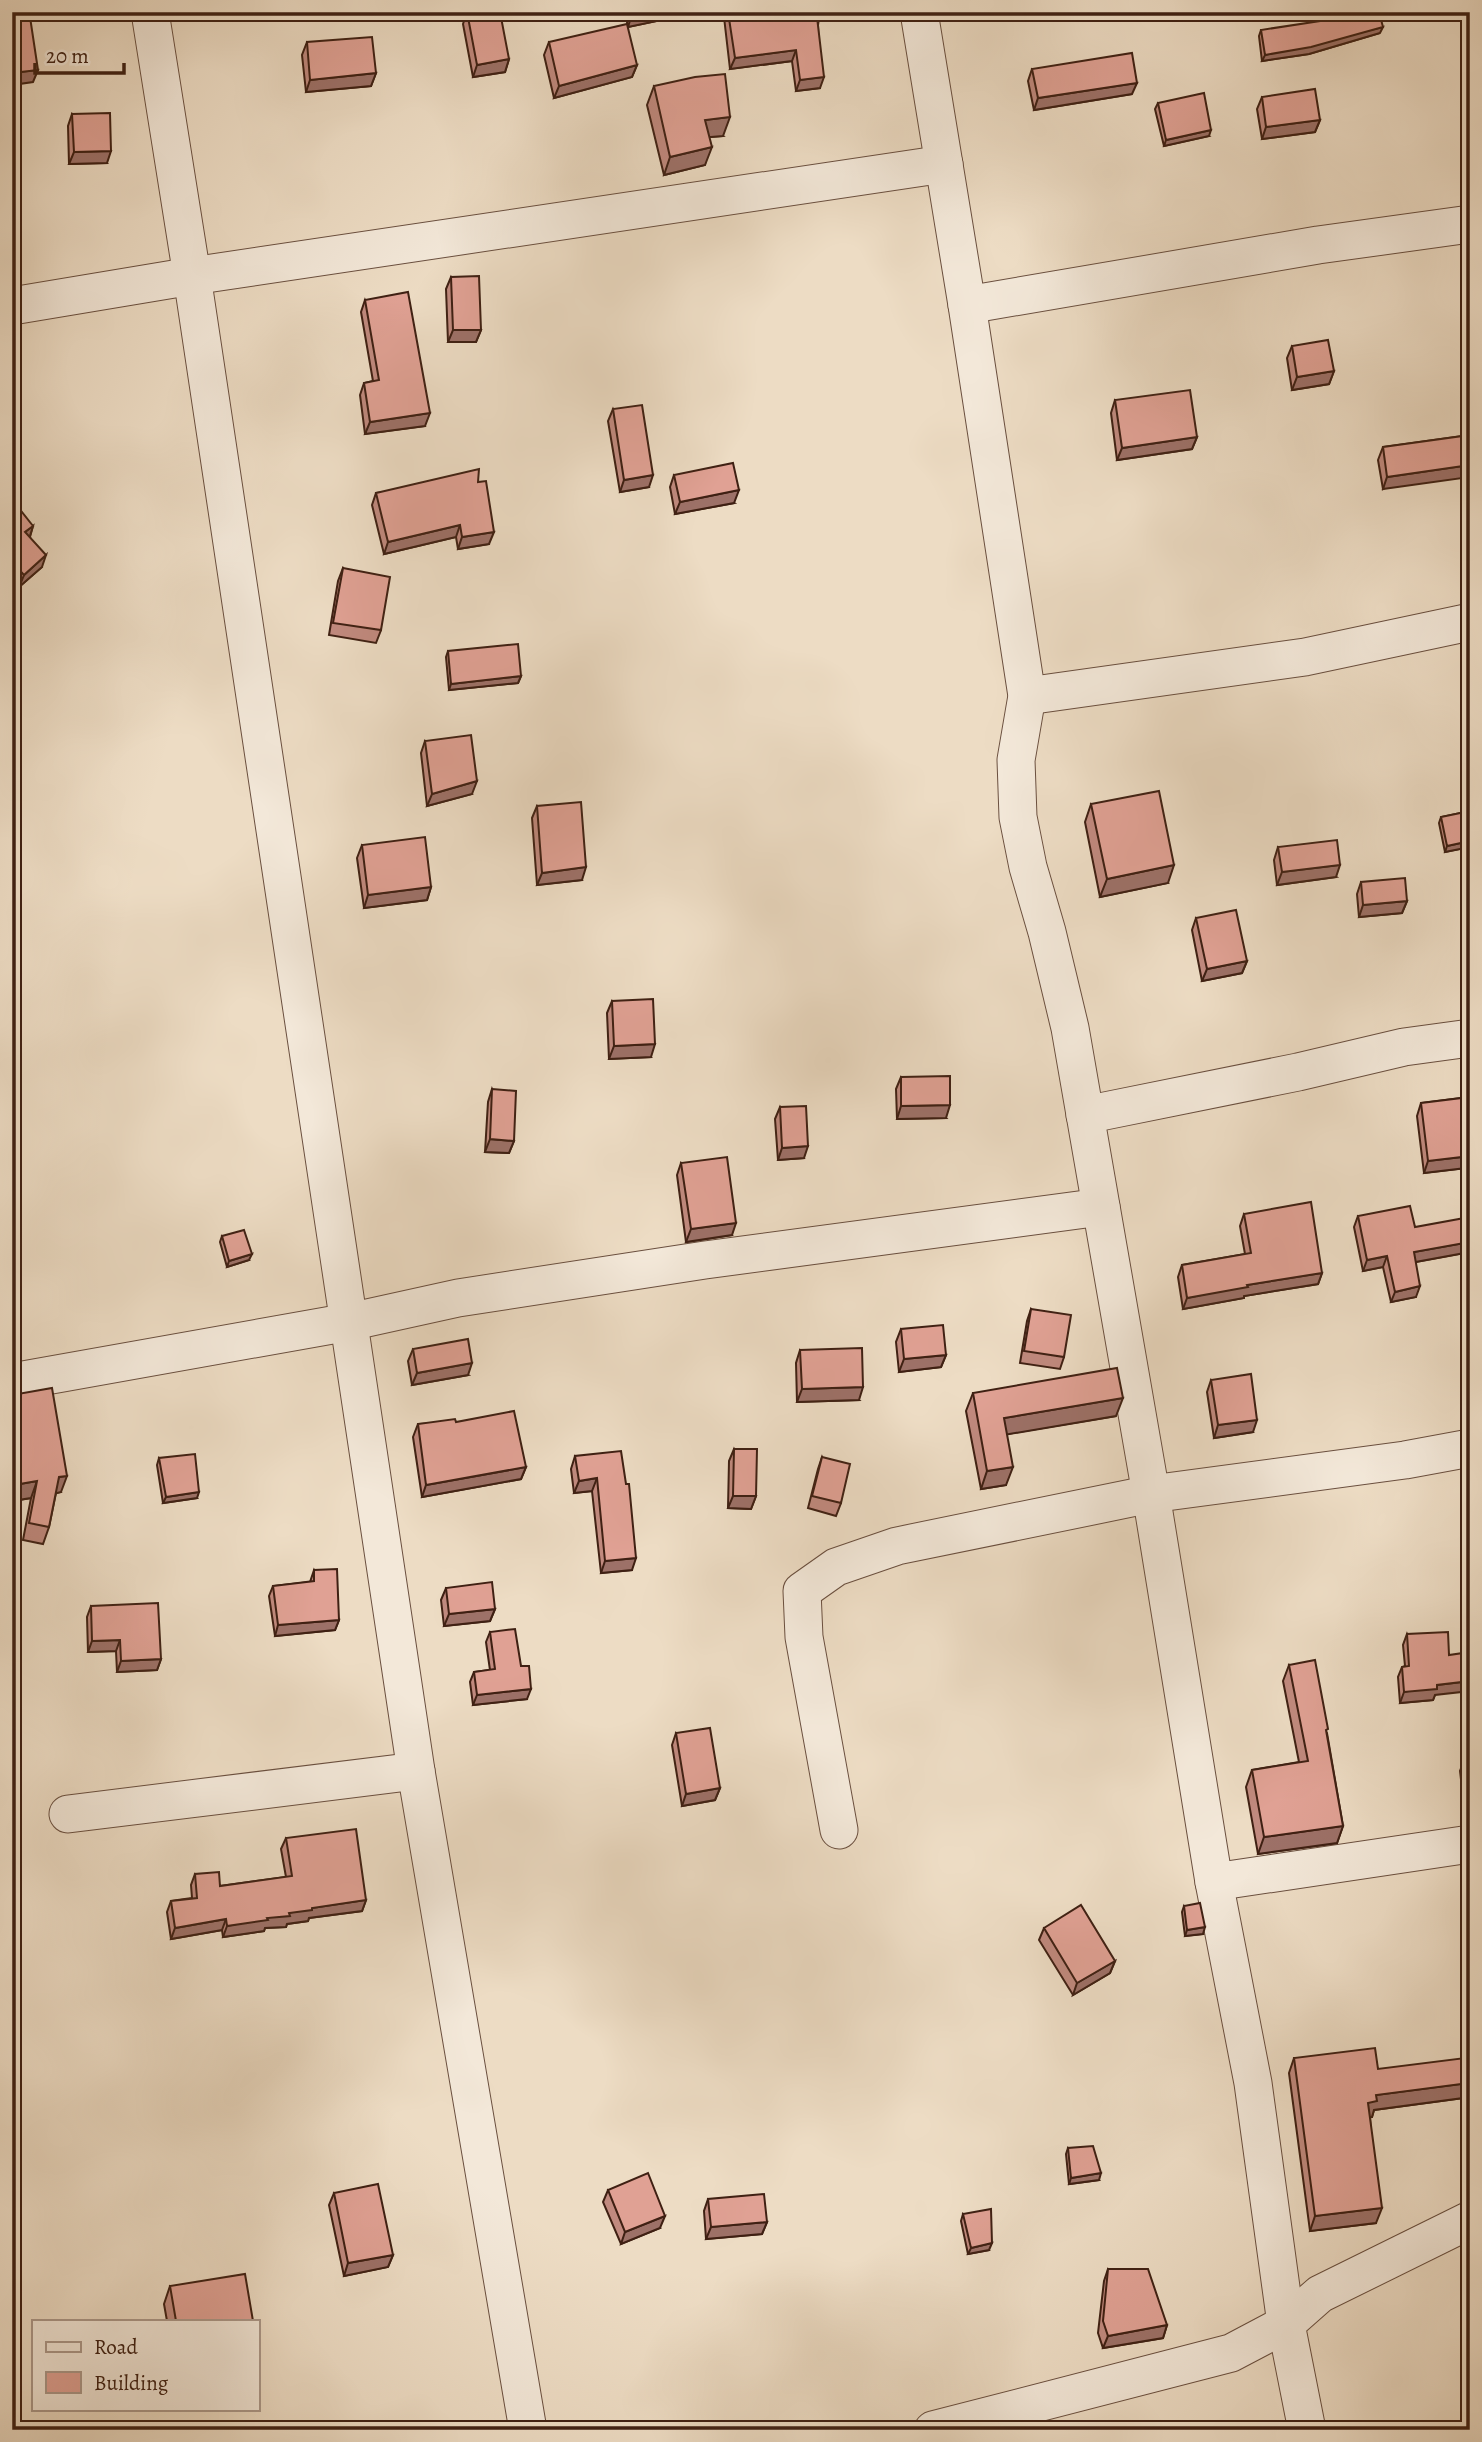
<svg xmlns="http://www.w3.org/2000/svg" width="1482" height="2442" font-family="Alegreya,serif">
  <rect width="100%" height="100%" fill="#eddcc4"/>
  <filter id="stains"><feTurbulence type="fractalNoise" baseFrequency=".00286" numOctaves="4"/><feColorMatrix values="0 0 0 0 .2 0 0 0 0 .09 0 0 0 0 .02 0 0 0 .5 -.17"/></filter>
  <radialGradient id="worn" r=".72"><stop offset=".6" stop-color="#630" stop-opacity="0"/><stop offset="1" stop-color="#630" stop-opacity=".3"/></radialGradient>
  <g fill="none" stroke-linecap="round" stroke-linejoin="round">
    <defs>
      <g id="minor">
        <path d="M150 12 192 276 416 1771 528 2430"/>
        <path d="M919 12 967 305 1027 696 1016 760 1018 817 1028 867 1047 932 1070 1028 1151 1494 1214 1882 1470 1844"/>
        <path d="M967 305 1318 245 1470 224"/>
        <path d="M12 306 192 276 944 164"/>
        <path d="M1027 696 1305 657 1470 622"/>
        <path d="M1085 1115 1298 1072 1404 1047 1470 1038"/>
        <path d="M12 1382 349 1322 458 1298 705 1260 1101 1207"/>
        <path d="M68 1814 416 1771"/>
        <path d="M839 1830 804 1637 802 1591 836 1567 897 1546 1151 1494 1405 1460 1470 1448"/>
        <path d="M933 2430 1231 2353 1286 2324 1253 2083 1214 1882"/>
        <path d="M1307 2430 1286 2324 1320 2294 1470 2220"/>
      </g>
    </defs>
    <use href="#minor" stroke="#6a4f3f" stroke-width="39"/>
    <use href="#minor" stroke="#f3e8d9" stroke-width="37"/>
  </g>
  <g fill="#c18a7f" stroke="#3f2013" stroke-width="2">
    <path d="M467 12 509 59 505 72 473 77 463 24Z"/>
    <path d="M625 12H660L657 21 628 27Z"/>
    <path d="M725 12H820L818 25 820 88 796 91 792 61 730 69 724 17Z"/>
    <path d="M1261 30 1380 33 1309 54 1262 61 1259 36Z"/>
    <path d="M307 42 376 73 371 86 306 92 302 55Z"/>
    <path d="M549 42 637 65 632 77 554 98 544 55Z"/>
    <path d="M1032 69 1132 94 1034 110 1028 81Z"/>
    <path d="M654 86 723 136 709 137 705 165 664 175 647 105Z"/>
    <path d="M1262 97 1320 120 1315 132 1262 139 1257 109Z"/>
    <path d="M1158 103 1209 136 1164 146 1155 109Z"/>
    <path d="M72 114 107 163 69 164 68 126Z"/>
    <path d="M451 277 481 330 476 342H448L446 289Z"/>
    <path d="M365 300 425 426 365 434 360 395 364 383 373 381 361 312Z"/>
    <path d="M1292 346 1334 371 1329 384 1292 390 1287 358Z"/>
    <path d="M1115 400 1197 437 1192 449 1117 460 1111 413Z"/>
    <path d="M613 409 649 487 620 492 608 421Z"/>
    <path d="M1470 435 1383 489 1378 460 1383 447Z"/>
    <path d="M674 475 734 503 675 514 670 487Z"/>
    <path d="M478 482 489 544 458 549 456 537 384 554 372 505 376 493Z"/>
    <path d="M12 512 33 526 30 537 42 567 19 587 12 579Z"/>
    <path d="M343 568 381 630 376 643 329 635 338 581Z"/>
    <path d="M448 651 521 676 518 683 449 690 446 657Z"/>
    <path d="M425 741 472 794 427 806 421 753Z"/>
    <path d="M1091 804 1168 883 1100 897 1085 822Z"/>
    <path d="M537 806 582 880 537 885 532 818Z"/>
    <path d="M1470 811V847L1445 852 1439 823 1441 817Z"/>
    <path d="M362 845 431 887 427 900 364 908 357 858Z"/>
    <path d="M1278 847 1336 877 1277 885 1274 860Z"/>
    <path d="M1361 882 1407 901 1402 913 1359 917 1357 894Z"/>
    <path d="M1196 918 1247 961 1242 973 1202 981 1192 930Z"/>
    <path d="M612 1001 651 1057 609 1059 607 1013Z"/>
    <path d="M901 1077 946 1118 897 1119 896 1089Z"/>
    <path d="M492 1089 514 1141 509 1153 485 1152 488 1102Z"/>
    <path d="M1470 1097V1182H1468L1466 1168 1424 1173 1417 1116 1421 1103Z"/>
    <path d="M780 1107 804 1158 778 1160 775 1119Z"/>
    <path d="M681 1163 732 1235 686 1242 677 1175Z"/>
    <path d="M1244 1214 1322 1273 1318 1284 1244 1296V1298L1183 1309 1178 1277 1182 1265 1245 1254 1240 1226Z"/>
    <path d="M1358 1216 1415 1227 1470 1252 1416 1262V1297L1391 1302 1383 1267 1363 1271 1354 1227Z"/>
    <path d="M222 1236 249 1260 227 1267 220 1242Z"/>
    <path d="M1031 1309 1064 1357 1060 1369 1020 1363 1027 1321Z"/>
    <path d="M901 1329 946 1355 941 1367 899 1372 896 1342Z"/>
    <path d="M413 1349 468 1375 412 1385 408 1361Z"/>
    <path d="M800 1350 859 1400 797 1402 796 1363Z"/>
    <path d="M1211 1380 1253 1432 1214 1438 1207 1392Z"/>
    <path d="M973 1393 1116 1416 1007 1434 1006 1485 981 1489 966 1411Z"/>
    <path d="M12 1395 61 1492 56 1493 49 1527 43 1544 23 1540 31 1498 12 1501Z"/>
    <path d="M456 1422 526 1467 521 1479 422 1497 413 1437 418 1424Z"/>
    <path d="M734 1449 756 1496 751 1509 728 1508 729 1461Z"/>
    <path d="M575 1456 626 1484 632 1570 601 1573 592 1491 574 1493 571 1469Z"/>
    <path d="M822 1457 841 1503 836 1516 808 1508 818 1469Z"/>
    <path d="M159 1458 197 1498 163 1503 157 1465Z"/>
    <path d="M314 1570 339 1620 335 1630 275 1636 269 1596 273 1586 310 1582Z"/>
    <path d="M446 1588 495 1609 490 1621 444 1626 441 1600Z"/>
    <path d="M91 1606 161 1659 157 1670 117 1672 116 1651 88 1652 87 1617Z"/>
    <path d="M490 1632 521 1666 527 1699 473 1705 470 1682 474 1672 490 1670 486 1642Z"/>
    <path d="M1407 1634 1435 1695 1433 1700 1400 1703 1398 1677 1402 1667 1405 1666 1403 1645Z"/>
    <path d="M1289 1665 1327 1733 1343 1826 1337 1843 1258 1854 1246 1787 1252 1770 1299 1762 1283 1681Z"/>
    <path d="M676 1733 720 1788 715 1800 682 1806 672 1745Z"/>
    <path d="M1465 1758H1470V1813L1465 1814 1460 1771Z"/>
    <path d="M286 1838 366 1900 362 1911 309 1918 308 1921 287 1924 286 1927 265 1928 264 1931 223 1937 222 1930 171 1939 167 1912 171 1901 192 1898 191 1885 195 1874 220 1886 286 1877 281 1849Z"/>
    <path d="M1184 1906 1203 1934 1185 1936 1182 1912Z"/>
    <path d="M1044 1928 1115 1961 1110 1973 1073 1995 1039 1940Z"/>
    <path d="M1294 2058 1378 2069 1469 2083 1463 2098 1374 2110 1372 2117H1370L1376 2223 1310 2231 1289 2073Z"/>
    <path d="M1068 2148 1099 2180 1069 2184 1066 2154Z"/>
    <path d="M608 2190 660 2228 621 2244 603 2202Z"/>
    <path d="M334 2193 393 2255 388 2267 344 2276 329 2205Z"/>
    <path d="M708 2199 767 2222 762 2234 706 2239 704 2211Z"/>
    <path d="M963 2214 989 2250 968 2254 961 2221Z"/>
    <path d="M1108 2269 1167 2325 1163 2338 1103 2348 1098 2333 1104 2281Z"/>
    <path d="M170 2286 253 2321H167L164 2304Z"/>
  </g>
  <g fill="#9d7168" stroke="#3f2013" stroke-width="2">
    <path d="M643 12H660L657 21 628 27 632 14Z"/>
    <path d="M1383 27 1380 33 1309 54 1262 61 1265 55Z"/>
    <path d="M796 50 792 61 730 69 735 58Z"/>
    <path d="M509 59 505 72 473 77 477 65Z"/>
    <path d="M637 65 632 77 554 98 559 86Z"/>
    <path d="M38 70 33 82 12 85V73Z"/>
    <path d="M376 73 371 86 306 92 310 80Z"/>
    <path d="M824 77 820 88 796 91 800 80Z"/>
    <path d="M1137 83 1132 94 1034 110 1038 98Z"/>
    <path d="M730 117 723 136 699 138 705 120Z"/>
    <path d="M1320 120 1315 132 1262 139 1266 127Z"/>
    <path d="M1211 130 1209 136 1164 146 1166 140Z"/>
    <path d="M712 147 705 165 664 175 670 157Z"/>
    <path d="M111 151 107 163 69 164 74 152Z"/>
    <path d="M453 330H481L476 342H448Z"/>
    <path d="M1334 371 1329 384 1292 390 1297 377Z"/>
    <path d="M430 413 425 426 365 434 370 422Z"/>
    <path d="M1197 437 1192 449 1117 460 1122 448Z"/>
    <path d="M1470 465V477L1383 489 1387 477Z"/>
    <path d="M653 475 649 487 620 492 624 480Z"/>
    <path d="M739 490 734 503 675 514 680 502Z"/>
    <path d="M460 525 456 537 384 554 388 542Z"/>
    <path d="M33 526 29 539 25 532Z"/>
    <path d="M494 532 489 544 458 549 462 537Z"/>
    <path d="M46 555 42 567 19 587 24 575Z"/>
    <path d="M521 676 518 683 449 690 451 684Z"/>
    <path d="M477 781 472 794 427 806 432 794Z"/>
    <path d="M1470 841V847L1445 852 1447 846Z"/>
    <path d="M1174 865 1168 883 1100 897 1107 879Z"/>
    <path d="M1340 865 1336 877 1277 885 1282 872Z"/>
    <path d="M586 867 582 880 537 885 542 873Z"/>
    <path d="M431 887 427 900 364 908 368 895Z"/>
    <path d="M1407 901 1402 913 1359 917 1363 905Z"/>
    <path d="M1247 961 1242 973 1202 981 1207 969Z"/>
    <path d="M655 1044 651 1057 609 1059 614 1046Z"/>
    <path d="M950 1105 946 1118 897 1119 901 1106Z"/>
    <path d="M490 1139 514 1141 509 1153 485 1152Z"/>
    <path d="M808 1146 804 1158 778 1160 782 1148Z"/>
    <path d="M1470 1156 1466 1168 1424 1173 1428 1161Z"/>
    <path d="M736 1223 732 1235 686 1242 691 1229Z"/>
    <path d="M1470 1242V1252L1410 1263 1414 1252Z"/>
    <path d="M252 1254 249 1260 227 1267 229 1261Z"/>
    <path d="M1387 1256 1383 1267 1363 1271 1367 1260Z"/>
    <path d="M1322 1273 1318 1284 1244 1296V1298L1183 1309 1187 1298 1247 1285Z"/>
    <path d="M1420 1286 1416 1297 1391 1302 1395 1292Z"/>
    <path d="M946 1355 941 1367 899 1372 904 1359Z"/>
    <path d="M472 1363 468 1375 412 1385 417 1373Z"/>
    <path d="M863 1387 859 1400 797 1402 802 1389Z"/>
    <path d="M1123 1398 1116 1416 998 1436 1004 1418Z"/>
    <path d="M1257 1420 1253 1432 1214 1438 1218 1425Z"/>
    <path d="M526 1467 521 1479 422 1497 426 1485Z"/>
    <path d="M1013 1467 1006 1485 981 1489 987 1471Z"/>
    <path d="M67 1476 61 1492 53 1494 59 1477Z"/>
    <path d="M597 1478 592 1491 574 1493 579 1481Z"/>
    <path d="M37 1481 31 1498 12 1501V1491L14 1485Z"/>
    <path d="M199 1492 197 1498 163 1503 166 1497Z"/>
    <path d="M733 1496H756L751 1509 728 1508Z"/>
    <path d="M636 1558 632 1570 601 1573 605 1561Z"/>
    <path d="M495 1609 490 1621 444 1626 449 1614Z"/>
    <path d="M339 1620 335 1630 275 1636 278 1625Z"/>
    <path d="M120 1640 116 1651 88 1652 92 1641Z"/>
    <path d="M161 1659 157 1670 117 1672 121 1661Z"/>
    <path d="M1470 1681V1691L1435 1695 1433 1700 1400 1703 1404 1692 1437 1685Z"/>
    <path d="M531 1689 527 1699 473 1705 477 1695Z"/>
    <path d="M720 1788 715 1800 682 1806 686 1794Z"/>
    <path d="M1470 1801V1813L1465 1814Z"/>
    <path d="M1343 1826 1337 1843 1258 1854 1264 1837Z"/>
    <path d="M366 1900 362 1911 309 1918 308 1921 287 1924 286 1927 265 1928 264 1931 223 1937 227 1926 312 1908Z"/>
    <path d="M226 1919 222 1930 171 1939 175 1928Z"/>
    <path d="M1205 1927 1203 1934 1185 1936 1187 1930Z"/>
    <path d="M1115 1961 1110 1973 1073 1995 1077 1983Z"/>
    <path d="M1469 2083 1463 2098 1374 2110 1372 2117 1362 2118 1368 2103 1376 2095Z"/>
    <path d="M1101 2173 1099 2180 1069 2184 1071 2178Z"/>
    <path d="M1382 2208 1376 2223 1310 2231 1315 2216Z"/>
    <path d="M665 2216 660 2228 621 2244 625 2232Z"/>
    <path d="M767 2222 762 2234 706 2239 711 2227Z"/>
    <path d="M992 2243 989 2250 968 2254 971 2248Z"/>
    <path d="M393 2255 388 2267 344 2276 348 2263Z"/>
    <path d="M1167 2325 1163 2338 1103 2348 1108 2336Z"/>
  </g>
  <g fill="#e0a194" stroke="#3f2013" stroke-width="2">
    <path d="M467 12H500L509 59 477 65Z"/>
    <path d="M728 12H820L821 17H817L824 77 800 80 796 50 735 58Z"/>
    <path d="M1379 12 1383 27 1311 47 1265 55 1261 30Z"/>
    <path d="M30 17 38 70 12 73V19Z"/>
    <path d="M627 24 637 65 559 86 549 42Z"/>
    <path d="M372 37 376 73 310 80 307 42Z"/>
    <path d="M1132 53 1137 83 1038 98 1032 69Z"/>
    <path d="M725 74 730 117 705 120 712 147 670 157 654 86 695 77Z"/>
    <path d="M1315 89 1320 120 1266 127 1262 97Z"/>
    <path d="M1204 93 1211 130 1166 140 1158 103Z"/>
    <path d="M110 113 111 151 74 152 72 114Z"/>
    <path d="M479 276 481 330H453L451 277Z"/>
    <path d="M408 292 430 413 370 422 364 383 379 380 365 300Z"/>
    <path d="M1328 340 1334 371 1297 377 1292 346Z"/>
    <path d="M1190 390 1197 437 1122 448 1115 400Z"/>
    <path d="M642 405 653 475 624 480 613 409Z"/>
    <path d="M1470 435V465L1387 477 1383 447Z"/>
    <path d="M733 463 739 490 680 502 674 475Z"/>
    <path d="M479 469 478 482 486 481 494 532 462 537 460 525 388 542 376 493Z"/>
    <path d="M18 507 33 526 25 532 46 555 24 575 12 562V512Z"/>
    <path d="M343 568 390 577 381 630 333 623Z"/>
    <path d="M518 644 521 676 451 684 448 651Z"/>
    <path d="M471 735 477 781 432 794 425 741Z"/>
    <path d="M1159 791 1174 865 1107 879 1091 804Z"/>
    <path d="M581 802 586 867 542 873 537 806Z"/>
    <path d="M1470 811V841L1447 846 1441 817Z"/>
    <path d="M425 837 431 887 368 895 362 845Z"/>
    <path d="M1337 840 1340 865 1282 872 1278 847Z"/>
    <path d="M1405 878 1407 901 1363 905 1361 882Z"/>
    <path d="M1236 910 1247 961 1207 969 1196 918Z"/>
    <path d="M653 999 655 1044 614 1046 612 1001Z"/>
    <path d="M950 1076V1105L901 1106V1077Z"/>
    <path d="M492 1089 516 1091 514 1141 490 1139Z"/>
    <path d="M1470 1097V1156L1428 1161 1421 1103Z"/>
    <path d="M806 1106 808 1146 782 1148 780 1107Z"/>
    <path d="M727 1157 736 1223 691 1229 681 1163Z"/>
    <path d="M1311 1202 1322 1273 1247 1285 1248 1287 1187 1298 1182 1265 1251 1253 1244 1214Z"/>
    <path d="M1410 1206 1415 1227 1470 1217V1242L1414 1252 1420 1286 1395 1292 1387 1256 1367 1260 1358 1216Z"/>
    <path d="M244 1230 252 1254 229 1261 222 1236Z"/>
    <path d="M1031 1309 1071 1315 1064 1357 1024 1351Z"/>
    <path d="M943 1325 946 1355 904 1359 901 1329Z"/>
    <path d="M468 1339 472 1363 417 1373 413 1349Z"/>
    <path d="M862 1348 863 1387 802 1389 800 1350Z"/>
    <path d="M1117 1368 1123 1398 1004 1418 1013 1467 987 1471 973 1393Z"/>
    <path d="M1251 1374 1257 1420 1218 1425 1211 1380Z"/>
    <path d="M52 1388 67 1476 59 1477 49 1527 29 1523 37 1481 14 1485 12 1473V1395Z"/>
    <path d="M514 1411 526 1467 426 1485 418 1424 455 1419 456 1422Z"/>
    <path d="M734 1449H757L756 1496H733Z"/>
    <path d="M621 1451 626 1484H629L636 1558 605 1561 597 1478 579 1481 575 1456Z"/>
    <path d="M195 1454 199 1492 166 1497 159 1458Z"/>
    <path d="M822 1457 850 1464 841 1503 812 1496Z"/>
    <path d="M337 1569 339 1620 278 1625 273 1586 314 1581V1570Z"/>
    <path d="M492 1582 495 1609 449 1614 446 1588Z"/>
    <path d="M158 1603 161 1659 121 1661 120 1640 92 1641 91 1606Z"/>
    <path d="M515 1629 521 1666H529L531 1689 477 1695 474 1672 495 1669 490 1632Z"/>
    <path d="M1448 1632 1449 1655 1470 1652V1681L1437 1685V1689L1404 1692 1402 1667 1409 1666 1407 1634Z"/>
    <path d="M1315 1660 1328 1729 1326 1730 1343 1826 1264 1837 1252 1770 1308 1761 1289 1665Z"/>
    <path d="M710 1728 720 1788 686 1794 676 1733Z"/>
    <path d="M1465 1758H1470V1801Z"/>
    <path d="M356 1829 366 1900 312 1908V1910L289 1913 290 1916 267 1918 268 1920 227 1926 226 1919 175 1928 171 1901 197 1898 195 1874 219 1872 220 1886 292 1876 286 1838Z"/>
    <path d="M1200 1903 1205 1927 1187 1930 1184 1906Z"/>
    <path d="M1081 1905 1115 1961 1077 1983 1044 1928Z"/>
    <path d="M1375 2048 1378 2069 1465 2058 1469 2083 1376 2095 1377 2101 1368 2103 1382 2208 1315 2216 1294 2058Z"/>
    <path d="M1093 2146 1101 2173 1071 2178 1068 2148Z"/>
    <path d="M648 2173 665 2216 625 2232 608 2190Z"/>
    <path d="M378 2184 393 2255 348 2263 334 2193Z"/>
    <path d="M764 2194 767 2222 711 2227 708 2199Z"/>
    <path d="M991 2209 992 2243 971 2248 963 2214Z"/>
    <path d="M1108 2269H1148L1167 2325 1108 2336 1103 2321Z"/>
    <path d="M245 2274 253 2321H176L170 2286Z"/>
  </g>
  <rect width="1482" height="2442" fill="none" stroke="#eddcc4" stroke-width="42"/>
  <rect x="14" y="14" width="1454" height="2414" fill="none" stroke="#3f2013" stroke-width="3.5"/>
  <rect x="21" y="21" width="1440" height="2400" fill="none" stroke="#3f2013" stroke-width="2"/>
  <rect x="32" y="2320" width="228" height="91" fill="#f3e8d9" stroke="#ab988a" stroke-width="2"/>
  <rect x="46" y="2342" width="35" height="10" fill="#f3e8d9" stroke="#ab988a" stroke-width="2"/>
  <text x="94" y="2354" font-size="21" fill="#3f2013">Road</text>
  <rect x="46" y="2372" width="35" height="21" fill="#e0a194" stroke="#ab988a" stroke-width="2"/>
  <text x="94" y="2390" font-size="21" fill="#3f2013">Building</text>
  <path d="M35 63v10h89v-10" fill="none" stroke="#3f2013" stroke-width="3.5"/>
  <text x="46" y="63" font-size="21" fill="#3f2013" stroke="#f3e8d9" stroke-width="5" paint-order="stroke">20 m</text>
  <rect width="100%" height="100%" filter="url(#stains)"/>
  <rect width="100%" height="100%" fill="url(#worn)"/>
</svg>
